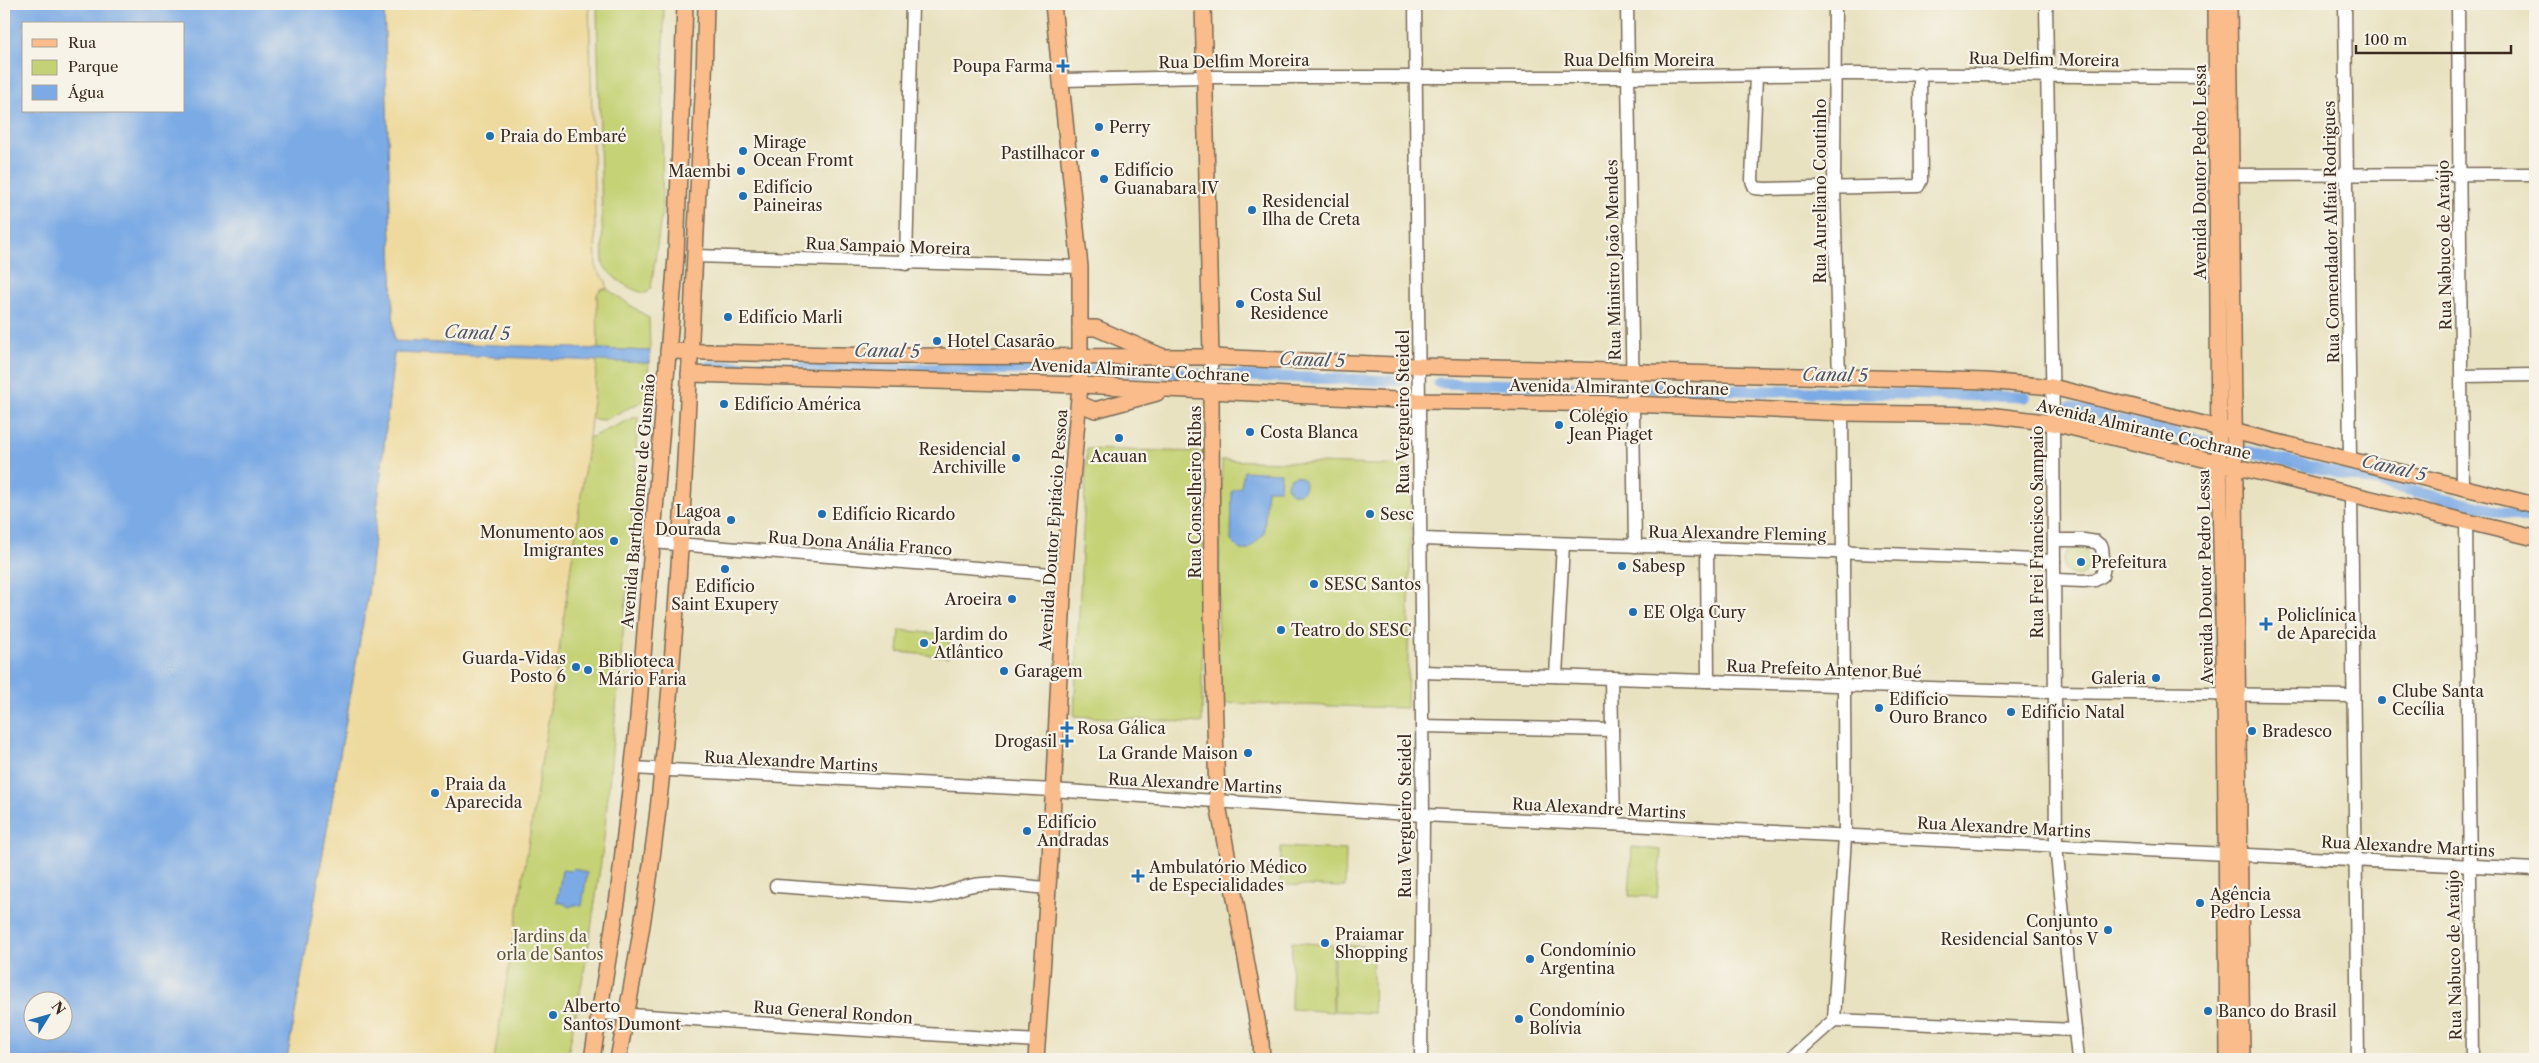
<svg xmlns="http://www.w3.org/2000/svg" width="2539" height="1063" font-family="'Libre Caslon Text',serif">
  <rect width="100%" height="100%" fill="#f7f3e8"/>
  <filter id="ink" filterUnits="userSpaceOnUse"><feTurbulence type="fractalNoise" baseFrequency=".02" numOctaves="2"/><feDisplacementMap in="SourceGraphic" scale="10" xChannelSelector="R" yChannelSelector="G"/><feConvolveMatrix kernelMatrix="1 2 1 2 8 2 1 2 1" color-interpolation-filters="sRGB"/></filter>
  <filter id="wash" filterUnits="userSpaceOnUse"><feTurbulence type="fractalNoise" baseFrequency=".0096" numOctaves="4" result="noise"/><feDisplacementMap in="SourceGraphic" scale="20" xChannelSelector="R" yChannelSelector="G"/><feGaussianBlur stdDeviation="1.12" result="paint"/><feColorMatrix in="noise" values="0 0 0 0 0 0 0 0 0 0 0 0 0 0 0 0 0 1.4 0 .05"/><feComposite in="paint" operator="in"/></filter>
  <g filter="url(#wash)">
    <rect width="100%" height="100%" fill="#e9e2c1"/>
    <g fill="#c5d274" stroke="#807e49">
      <path d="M597 4H664L662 211 651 288 647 293C633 293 609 276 603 264Z"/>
      <path d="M601 289H607L649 318 650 351 598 349 597 294Z"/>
      <path d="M597 360 649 363 645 400 604 420 593 419 591 416Z"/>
      <path d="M638 416 631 548 603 848 587 956 567 1059H494L557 664 589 438Z"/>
      <path d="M1087 449 1203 452 1202 723 1074 716Z"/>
      <path d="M1222 460 1412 466 1407 708 1216 703Z"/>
      <circle cx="2077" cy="562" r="14"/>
      <path d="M900 630 950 635 948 657 898 652Z"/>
      <path d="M1281 847 1346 850 1345 887 1280 885Z"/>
      <path d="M1632 847 1661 850 1657 897 1629 896Z"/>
      <path d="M1292 942 1332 945 1333 1012 1291 1009Z"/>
      <path d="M1334 945 1372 947 1374 1013 1334 1011Z"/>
    </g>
    <path fill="#eeda9e" stroke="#94825e" d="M384 4H589L596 269 606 281 607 289H601L597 294 598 354 589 438 557 664 494 1059H287L368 594 394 353Z"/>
    <g fill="#7baae5" stroke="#5b6a82" fill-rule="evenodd">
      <path d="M4 4H384L394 341 650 351 649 363 394 353 368 594 287 1059H4ZM24 24H184V111H24ZM62 1000V1030H32V1000Z"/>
      <path d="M1244 471 1281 473 1280 489H1267L1264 534 1248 550H1240L1231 541 1232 491 1241 487Z"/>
      <circle cx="1296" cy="485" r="9"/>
      <path d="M574 868 587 873 582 906 574 905 569 907 565 904 557 902 562 870 571 871Z"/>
    </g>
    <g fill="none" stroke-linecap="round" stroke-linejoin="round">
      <g stroke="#7baae5" stroke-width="11">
        <path d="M709 366 1064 370"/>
        <path d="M1093 370 1198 374"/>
        <path d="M1221 375 1401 381"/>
        <path d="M1439 383 1609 387"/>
        <path d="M1644 388 2025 397"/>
        <path d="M2070 407 2208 442"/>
        <path d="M2245 451 2535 520"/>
      </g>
    </g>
  </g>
  <g filter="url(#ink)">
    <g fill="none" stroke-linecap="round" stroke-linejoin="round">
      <defs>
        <g id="minor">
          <path d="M1415 4 1423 815 1421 1059"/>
          <path d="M1627 4 1635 546"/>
          <path d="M1835 4 1834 188 1839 379"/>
          <path d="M2046 4 2053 423 2056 846 2078 1059"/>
          <path d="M2345 4 2350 459"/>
          <path d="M2458 4 2462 487"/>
          <path d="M1756 75 1752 181 1755 188 1765 189 1918 186 1921 180 1920 73"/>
          <path d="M1062 80 1204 77H1627L1847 74 2216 77"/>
          <path d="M2230 175 2535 174"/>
          <path d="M695 256 1080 267"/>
          <path d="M906 264 912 4"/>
          <path d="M1211 357V391"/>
          <path d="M2462 376 2535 375"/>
          <path d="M2351 494 2358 1059"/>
          <path d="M2466 521 2472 1059"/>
          <path d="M1420 539C1631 546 1843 551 2054 561"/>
          <path d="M2054 540H2084L2096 542 2102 547 2104 567 2102 576 2095 580 2084 581 2055 580"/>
          <path d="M652 542 1064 575"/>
          <path d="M1707 550 1708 681"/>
          <path d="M1422 672 2053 692 2353 696"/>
          <path d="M1556 676 1563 544"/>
          <path d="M1611 679 1614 824"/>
          <path d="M1422 726 1612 730"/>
          <path d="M632 768 1052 790 1423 815 2535 869"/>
          <path d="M776 886 931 897C945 895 956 889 969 886 993 880 1022 886 1047 888"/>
          <path d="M600 1013 1037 1041"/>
          <path d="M1834 1020 2075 1030"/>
          <path d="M1790 1059 1834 1020 1845 836 1842 413"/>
        </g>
        <g id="major">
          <path d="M1203 4 1211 357"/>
          <path d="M2216 4 2219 464 2225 695 2228 1059"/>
          <path d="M2229 4 2242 1059"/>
          <path d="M1080 328H1096L1161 356"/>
          <path d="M668 351 879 356 1211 357 1419 366 1986 381 2052 387 2535 505"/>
          <path d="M689 374 1080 385 1419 401 1632 404 1842 413 1988 415 2053 423 2535 538"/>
          <path d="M1211 391 1212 614 1217 799 1261 1042 1262 1059"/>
          <path d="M1080 404 1095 410 1157 393"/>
          <path d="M592 1059 618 896 637 728 676 257 685 4"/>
          <path d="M618 1059C636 967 652 874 661 781 686 547 690 313 704 79L706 4"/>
          <path d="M1036 1059 1050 859 1064 575 1080 385V267L1053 4"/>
        </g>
      </defs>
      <use href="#minor" stroke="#786a57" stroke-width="15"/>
      <use href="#major" stroke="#786a57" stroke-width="18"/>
      <use href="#minor" stroke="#fff" stroke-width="12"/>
      <use href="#major" stroke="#f9bc8a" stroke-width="15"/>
    </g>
  </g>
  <g fill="#1f6fb2" stroke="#f7f3e8" stroke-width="2">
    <path d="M1060.5 58.5h5v5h5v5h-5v5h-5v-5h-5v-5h5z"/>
    <circle cx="1099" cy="127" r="5"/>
    <circle cx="490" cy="136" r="5"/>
    <circle cx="743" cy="151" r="5"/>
    <circle cx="1095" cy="153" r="5"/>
    <circle cx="741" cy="171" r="5"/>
    <circle cx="1104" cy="179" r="5"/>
    <circle cx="743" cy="196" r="5"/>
    <circle cx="1252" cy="210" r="5"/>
    <circle cx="1240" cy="304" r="5"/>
    <circle cx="728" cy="317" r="5"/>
    <circle cx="937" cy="341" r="5"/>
    <circle cx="724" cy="404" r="5"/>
    <circle cx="1559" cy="425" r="5"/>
    <circle cx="1250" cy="432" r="5"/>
    <circle cx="1119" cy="438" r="5"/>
    <circle cx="1016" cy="458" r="5"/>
    <circle cx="822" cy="514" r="5"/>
    <circle cx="1370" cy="514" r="5"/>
    <circle cx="731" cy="520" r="5"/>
    <circle cx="614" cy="541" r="5"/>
    <circle cx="2081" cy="562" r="5"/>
    <circle cx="1622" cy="566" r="5"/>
    <circle cx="725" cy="569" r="5"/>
    <circle cx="1314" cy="584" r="5"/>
    <circle cx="1012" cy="599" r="5"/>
    <circle cx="1633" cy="612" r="5"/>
    <path d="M2263.5 616.5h5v5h5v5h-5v5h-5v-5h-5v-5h5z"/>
    <circle cx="1281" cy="630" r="5"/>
    <circle cx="924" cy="643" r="5"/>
    <circle cx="576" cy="667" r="5"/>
    <circle cx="588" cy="670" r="5"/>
    <circle cx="1004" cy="671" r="5"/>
    <circle cx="2156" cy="678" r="5"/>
    <circle cx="2382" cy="700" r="5"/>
    <circle cx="1879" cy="708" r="5"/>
    <circle cx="2011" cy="712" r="5"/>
    <path d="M1064.5 720.5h5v5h5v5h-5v5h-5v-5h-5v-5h5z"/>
    <circle cx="2252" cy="731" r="5"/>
    <path d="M1064.5 733.5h5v5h5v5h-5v5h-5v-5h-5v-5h5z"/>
    <circle cx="1248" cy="753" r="5"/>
    <circle cx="435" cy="793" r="5"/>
    <circle cx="1027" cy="831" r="5"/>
    <path d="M1135.5 868.5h5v5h5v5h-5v5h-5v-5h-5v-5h5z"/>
    <circle cx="2200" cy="903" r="5"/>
    <circle cx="2108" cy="930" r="5"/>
    <circle cx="1325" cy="943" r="5"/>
    <circle cx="1530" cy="959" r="5"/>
    <circle cx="2208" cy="1011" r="5"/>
    <circle cx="553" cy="1015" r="5"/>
    <circle cx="1519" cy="1019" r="5"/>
  </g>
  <g text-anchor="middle" stroke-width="4.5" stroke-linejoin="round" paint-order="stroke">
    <g font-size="16" fill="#3b2a1e" stroke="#f7f3e8">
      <text transform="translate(2044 59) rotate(1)" y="6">Rua Delfim Moreira</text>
      <text x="1639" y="66">Rua Delfim Moreira</text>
      <text transform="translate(1234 61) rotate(-1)" y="6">Rua Delfim Moreira</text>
      <text transform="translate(2200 172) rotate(-90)" y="6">Avenida Doutor Pedro Lessa</text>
      <text transform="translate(1820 191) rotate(-90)" y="6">Rua Aureliano Coutinho</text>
      <text transform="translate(2331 232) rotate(-91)" y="6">Rua Comendador Alfaia Rodrigues</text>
      <text transform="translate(2444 245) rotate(-91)" y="6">Rua Nabuco de Araújo</text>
      <text transform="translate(888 246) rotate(2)" y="6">Rua Sampaio Moreira</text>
      <text transform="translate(1613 260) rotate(-91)" y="6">Rua Ministro João Mendes</text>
      <text transform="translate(1140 370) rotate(3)" y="6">Avenida Almirante Cochrane</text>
      <text transform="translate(1619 387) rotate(1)" y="6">Avenida Almirante Cochrane</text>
      <text transform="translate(1403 412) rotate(-90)" y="6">Rua Vergueiro Steidel</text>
      <text transform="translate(2144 429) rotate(13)" y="6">Avenida Almirante Cochrane</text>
      <text transform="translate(1195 492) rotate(-90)" y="6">Rua Conselheiro Ribas</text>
      <text transform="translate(638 501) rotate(-85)" y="6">Avenida Bartholomeu de Gusmão</text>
      <text transform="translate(1053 530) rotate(-86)" y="6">Avenida Doutor Epitácio Pessoa</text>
      <text transform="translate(2037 532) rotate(-90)" y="6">Rua Frei Francisco Sampaio</text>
      <text transform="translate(1737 533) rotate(1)" y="6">Rua Alexandre Fleming</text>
      <text transform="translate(860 543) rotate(4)" y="6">Rua Dona Anália Franco</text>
      <text transform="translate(2205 577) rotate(-91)" y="6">Avenida Doutor Pedro Lessa</text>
      <text transform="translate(1824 669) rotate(2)" y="6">Rua Prefeito Antenor Bué</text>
      <text transform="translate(791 761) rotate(3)" y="6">Rua Alexandre Martins</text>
      <text transform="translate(1195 783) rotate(3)" y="6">Rua Alexandre Martins</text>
      <text transform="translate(1599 808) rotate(3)" y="6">Rua Alexandre Martins</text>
      <text transform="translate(1405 816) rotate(-90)" y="6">Rua Vergueiro Steidel</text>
      <text transform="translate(2004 827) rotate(3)" y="6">Rua Alexandre Martins</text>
      <text transform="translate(2408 846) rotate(3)" y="6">Rua Alexandre Martins</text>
      <text transform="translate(2454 955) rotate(-91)" y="6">Rua Nabuco de Araújo</text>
      <text transform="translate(833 1012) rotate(4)" y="6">Rua General Rondon</text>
    </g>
    <g font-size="16" fill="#3b2a1e" stroke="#f7f3e8" text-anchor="start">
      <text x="1053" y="72" text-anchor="end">Poupa Farma</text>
      <text x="1109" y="133">Perry</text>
      <text x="500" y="142">Praia do Embaré</text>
      <text x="753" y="148">Mirage<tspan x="753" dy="18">Ocean Fromt</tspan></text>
      <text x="1085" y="159" text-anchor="end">Pastilhacor</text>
      <text x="1114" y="176">Edifício<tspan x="1114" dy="18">Guanabara IV</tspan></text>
      <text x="731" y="177" text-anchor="end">Maembi</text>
      <text x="753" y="193">Edifício<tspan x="753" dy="18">Paineiras</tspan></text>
      <text x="1262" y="207">Residencial<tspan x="1262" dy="18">Ilha de Creta</tspan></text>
      <text x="1250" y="301">Costa Sul<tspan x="1250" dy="18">Residence</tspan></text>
      <text x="738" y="323">Edifício Marli</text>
      <text x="947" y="347">Hotel Casarão</text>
      <text x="734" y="410">Edifício América</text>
      <text x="1569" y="422">Colégio<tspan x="1569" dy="18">Jean Piaget</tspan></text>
      <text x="1260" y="438">Costa Blanca</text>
      <text x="1006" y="455" text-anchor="end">Residencial<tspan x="1006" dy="18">Archiville</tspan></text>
      <text x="1119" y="462" text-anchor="middle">Acauan</text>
      <text x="721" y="517" text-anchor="end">Lagoa<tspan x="721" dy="18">Dourada</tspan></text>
      <text x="832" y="520">Edifício Ricardo</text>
      <text x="1380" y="520">Sesc</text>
      <text x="604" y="538" text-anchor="end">Monumento aos<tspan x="604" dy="18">Imigrantes</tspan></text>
      <text x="2091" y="568">Prefeitura</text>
      <text x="1632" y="572">Sabesp</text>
      <text x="1324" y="590">SESC Santos</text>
      <text x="725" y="592" text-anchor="middle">Edifício<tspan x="725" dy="18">Saint Exupery</tspan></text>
      <text x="1002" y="605" text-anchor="end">Aroeira</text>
      <text x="1643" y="618">EE Olga Cury</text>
      <text x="2277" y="621">Policlínica<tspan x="2277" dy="18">de Aparecida</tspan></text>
      <text x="1291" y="636">Teatro do SESC</text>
      <text x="934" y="640">Jardim do<tspan x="934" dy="18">Atlântico</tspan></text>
      <text x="566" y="664" text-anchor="end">Guarda-Vidas<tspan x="566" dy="18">Posto 6</tspan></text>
      <text x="598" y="667">Biblioteca<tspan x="598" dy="18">Mário Faria</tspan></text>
      <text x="1014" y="677">Garagem</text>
      <text x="2146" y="684" text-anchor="end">Galeria</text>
      <text x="2392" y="697">Clube Santa<tspan x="2392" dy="18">Cecília</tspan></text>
      <text x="1889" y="705">Edifício<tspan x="1889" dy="18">Ouro Branco</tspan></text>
      <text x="2021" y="718">Edifício Natal</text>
      <text x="1077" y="734">Rosa Gálica</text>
      <text x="2262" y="737">Bradesco</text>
      <text x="1057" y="747" text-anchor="end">Drogasil</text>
      <text x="1238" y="759" text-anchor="end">La Grande Maison</text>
      <text x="445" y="790">Praia da<tspan x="445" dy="18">Aparecida</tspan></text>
      <text x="1037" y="828">Edifício<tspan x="1037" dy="18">Andradas</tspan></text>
      <text x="1149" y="873">Ambulatório Médico<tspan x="1149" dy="18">de Especialidades</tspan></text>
      <text x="2210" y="900">Agência<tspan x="2210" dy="18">Pedro Lessa</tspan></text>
      <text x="2098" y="927" text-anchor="end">Conjunto<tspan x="2098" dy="18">Residencial Santos V</tspan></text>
      <text x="1335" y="940">Praiamar<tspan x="1335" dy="18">Shopping</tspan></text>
      <text x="1540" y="956">Condomínio<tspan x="1540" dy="18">Argentina</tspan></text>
      <text x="563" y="1012">Alberto<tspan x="563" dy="18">Santos Dumont</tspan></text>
      <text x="1529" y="1016">Condomínio<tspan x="1529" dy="18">Bolívia</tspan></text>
      <text x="2218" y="1017">Banco do Brasil</text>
    </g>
    <g font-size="16" fill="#5e5434" stroke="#f7f3e8">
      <text x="550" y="942">Jardins da<tspan x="550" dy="18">orla de Santos</tspan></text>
    </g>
    <g font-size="18" font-style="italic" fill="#515764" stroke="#f7f3e8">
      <text transform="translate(477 333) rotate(2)" y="6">Canal 5</text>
      <text transform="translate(887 351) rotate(1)" y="6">Canal 5</text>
      <text transform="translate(1312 360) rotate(2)" y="6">Canal 5</text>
      <text transform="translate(1835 375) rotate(1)" y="6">Canal 5</text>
      <text transform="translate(2394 468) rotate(13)" y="6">Canal 5</text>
    </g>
  </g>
  <rect width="2539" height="1063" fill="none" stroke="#f7f3e8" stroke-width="20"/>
  <rect x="22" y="22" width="162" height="90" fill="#f7f3e8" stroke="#aca397"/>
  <rect x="32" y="39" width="25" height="8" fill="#f9bc8a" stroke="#aca397"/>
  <text x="68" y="48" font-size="15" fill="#3b2a1e">Rua</text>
  <rect x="32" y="60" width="25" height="15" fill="#c5d274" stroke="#aca397"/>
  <text x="68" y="72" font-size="15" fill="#3b2a1e">Parque</text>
  <rect x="32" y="85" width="25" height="15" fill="#7baae5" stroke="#aca397"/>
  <text x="68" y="98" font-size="15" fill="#3b2a1e">Água</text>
  <g transform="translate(48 1016) rotate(53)"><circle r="24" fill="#f7f3e8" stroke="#aca397"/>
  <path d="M0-4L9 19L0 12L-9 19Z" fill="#1f6fb2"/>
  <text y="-8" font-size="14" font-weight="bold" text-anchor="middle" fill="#3b2a1e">N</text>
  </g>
  <path d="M2356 45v8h155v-8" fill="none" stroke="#3b2a1e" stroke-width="2.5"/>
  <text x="2364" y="45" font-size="15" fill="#3b2a1e" stroke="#f7f3e8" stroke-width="4" paint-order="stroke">100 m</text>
</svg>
